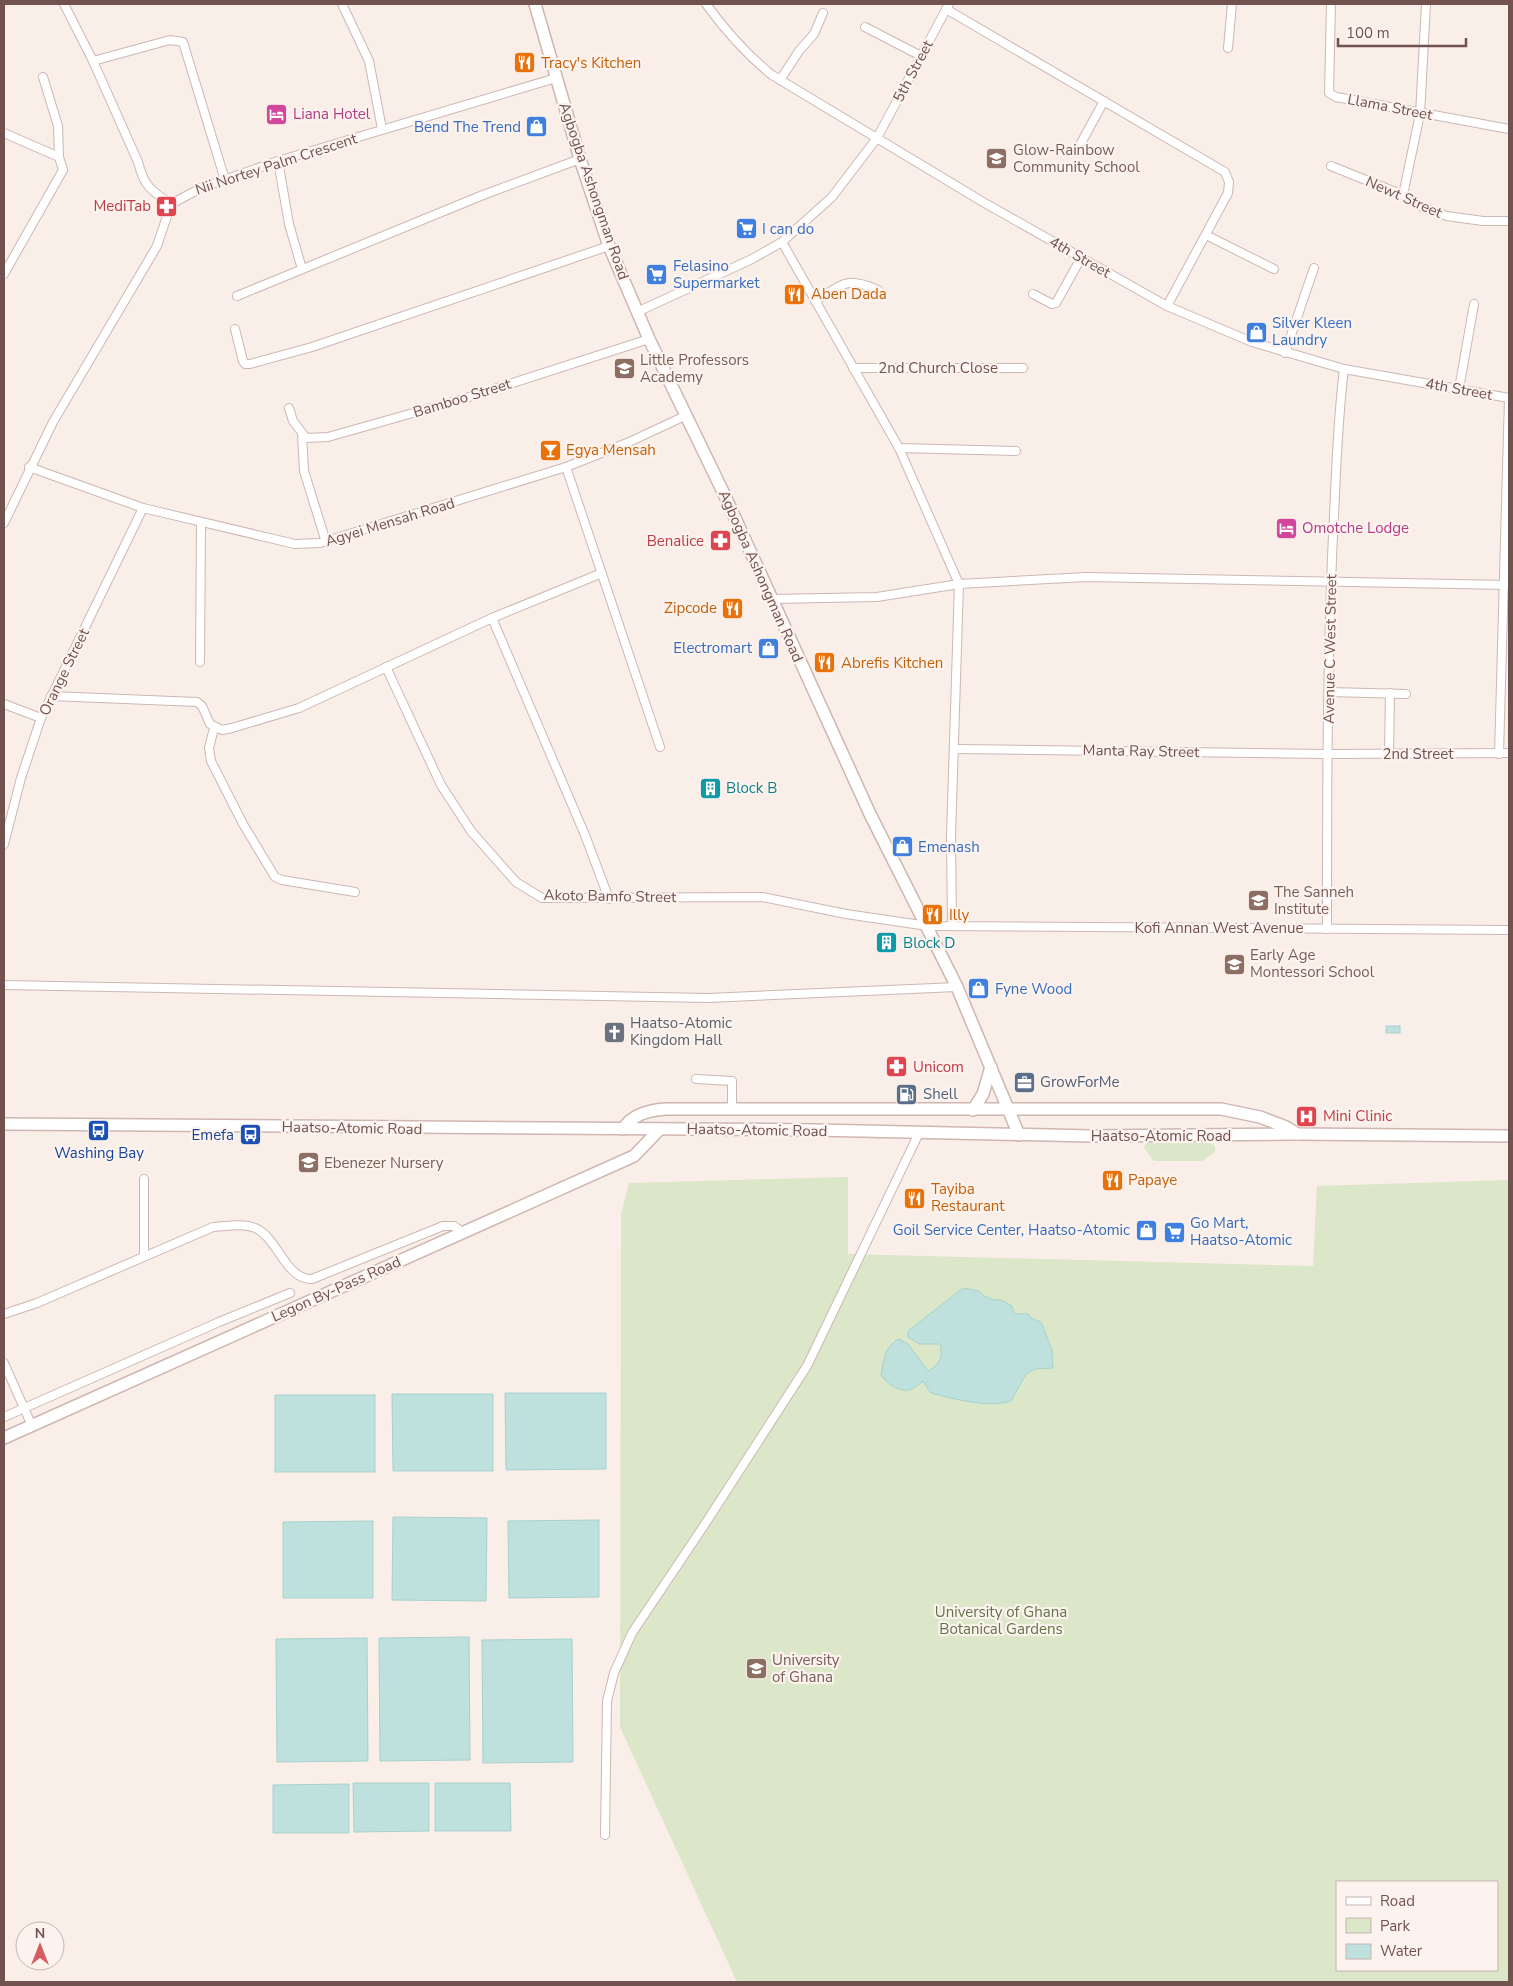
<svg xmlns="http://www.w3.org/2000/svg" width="1513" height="1986" font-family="'Nunito Sans',sans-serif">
  <rect width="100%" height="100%" fill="#faeee8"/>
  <g fill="#dce6c8" fill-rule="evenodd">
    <path d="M1147 1142H1209L1215 1146V1152L1202 1161H1154L1144 1148Z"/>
    <path d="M848 1177V1254L1313 1266 1317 1186 1509 1180V1982H737L620 1727 621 1214 629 1183ZM1337 1882H1497V1970H1337Z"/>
  </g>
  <g fill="#bfe1dd" stroke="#a6d2cd">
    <rect x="1386" y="1026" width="14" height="7"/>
    <path d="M963 1288 979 1291 984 1296 994 1300H1001L1012 1306 1014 1314H1029L1031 1318 1041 1322 1052 1350 1053 1368 1035 1369 1026 1374 1011 1401C989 1408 953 1399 931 1393L923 1381C919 1384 914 1389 909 1390 899 1392 886 1383 881 1375 884 1360 884 1347 899 1339L908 1344 928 1371C940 1365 943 1357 940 1344H919L908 1337V1331Z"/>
    <path d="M505 1393H606V1469L506 1470Z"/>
    <path d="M392 1394H493V1471H393Z"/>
    <rect x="275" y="1395" width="100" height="77"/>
    <path d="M393 1517 487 1518 486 1601 392 1600Z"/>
    <path d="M599 1520V1597L509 1598 508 1521Z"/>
    <path d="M373 1521V1598H283V1522Z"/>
    <path d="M469 1637 470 1760 380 1761 379 1638Z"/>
    <path d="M367 1638 368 1761 277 1762 276 1639Z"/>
    <path d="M572 1639 573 1762 483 1763 482 1640Z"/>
    <path d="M353 1783H429V1831L354 1832Z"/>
    <path d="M435 1783H510L511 1831H435Z"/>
    <path d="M349 1784V1833H273V1785Z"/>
  </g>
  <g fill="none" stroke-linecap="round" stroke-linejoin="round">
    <defs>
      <g id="street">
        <path d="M64 4 93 61"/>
        <path d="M342 4 369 61 382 129"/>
        <path d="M706 4C725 30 747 55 772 75L983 202 1167 306 1252 342 1344 369 1509 398"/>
        <path d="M1331 4 1329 93 1336 97 1509 129"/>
        <path d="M946 9 1225 172 1229 182 1228 193 1167 306"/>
        <path d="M865 27 921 56"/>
        <path d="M1228 48 1232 4"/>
        <path d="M43 77 58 126 59 157"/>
        <path d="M780 80 799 51 814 34 823 13"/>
        <path d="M4 133 59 157 63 170 4 274"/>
        <path d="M1081 143 1104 101"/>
        <path d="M278 161 289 224 302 269"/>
        <path d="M1331 166 1403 195 1424 208 1447 216 1483 221H1509"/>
        <path d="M1403 195 1420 114 1426 4"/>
        <path d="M171 204C151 191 144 186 138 162L93 61 170 40 183 42 225 180"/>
        <path d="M1206 235 1274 269"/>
        <path d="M782 242 899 448 959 584 951 836 952 926"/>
        <path d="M1033 294 1052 304 1056 303 1081 258"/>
        <path d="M237 296 483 195 580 159"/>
        <path d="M815 301C844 284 845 276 878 290"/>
        <path d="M637 312 752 259 782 242 832 197 877 138 949 4"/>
        <path d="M235 329 243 361 245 364H250L312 347 609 246"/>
        <path d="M1285 353 1314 268"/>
        <path d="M853 368H1023"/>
        <path d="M1459 389 1474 304"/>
        <path d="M289 408 293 421 306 438 328 437 466 398 649 339"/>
        <path d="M302 434 304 471 326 542"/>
        <path d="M899 448 1016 451"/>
        <path d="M29 467 143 508 295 544 320 543 566 467 627 443 687 415"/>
        <path d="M566 467 660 747"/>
        <path d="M4 523 53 422 157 246 171 204 201 188 278 161 556 78"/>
        <path d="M771 599 877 597 959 584 1086 577 1509 585"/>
        <path d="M492 618 585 835 609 899"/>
        <path d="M200 662 201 523"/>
        <path d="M386 667 441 785 471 831 516 882 542 898 762 897 846 914 928 926 1509 930"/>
        <path d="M1329 692 1406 694"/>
        <path d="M51 696 197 702 202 706 210 724 222 730 232 728 299 708 492 618 602 573"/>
        <path d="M4 704 41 718"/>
        <path d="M214 728 209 748 211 761 243 824 275 877 282 880 355 892"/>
        <path d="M954 749 1327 754 1509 753"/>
        <path d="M1389 754 1390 693"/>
        <path d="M1499 754 1509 398"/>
        <path d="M4 844 21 778 41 718 143 508"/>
        <path d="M1327 929C1327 798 1327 666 1333 535 1336 480 1337 424 1344 369"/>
        <path d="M4 985 708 998 957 987"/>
        <path d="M696 1079 732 1081V1109"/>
        <path d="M144 1256V1179"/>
        <path d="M4 1314 37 1303 213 1227C227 1226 247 1222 259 1230 278 1241 287 1280 312 1279L443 1226H454L464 1233"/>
        <path d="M4 1363 32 1426"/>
        <path d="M4 1417 219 1322 290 1293"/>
        <path d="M605 1835 607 1701 614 1673 632 1633 705 1524 807 1366 919 1133"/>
      </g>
      <g id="secondary">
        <path d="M535 4 580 159 609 246 649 339 725 496 870 814 957 987 1019 1135"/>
        <path d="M973 1110 983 1094 991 1067"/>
        <path d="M4 1124 816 1130 1091 1136 1298 1134 1509 1136"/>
        <path d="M623 1129C632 1114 649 1110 666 1109H1221L1260 1117 1286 1127 1297 1134"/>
        <path d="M4 1438 634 1156 660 1129"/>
      </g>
    </defs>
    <use href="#street" stroke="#cdb7b2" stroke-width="10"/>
    <use href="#secondary" stroke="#cfb6b0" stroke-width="14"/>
    <use href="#street" stroke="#fff" stroke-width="8"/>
    <use href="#secondary" stroke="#fff" stroke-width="11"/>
  </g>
  <defs>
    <symbol id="restaurant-square" viewBox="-11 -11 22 22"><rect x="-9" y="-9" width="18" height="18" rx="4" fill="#e8710a" stroke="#fdf3ee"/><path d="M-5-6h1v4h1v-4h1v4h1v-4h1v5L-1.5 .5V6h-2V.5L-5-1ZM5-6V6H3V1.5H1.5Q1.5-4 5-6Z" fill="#fff"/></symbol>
    <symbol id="hotel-square" viewBox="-11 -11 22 22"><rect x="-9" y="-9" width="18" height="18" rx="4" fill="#d1479c" stroke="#fdf3ee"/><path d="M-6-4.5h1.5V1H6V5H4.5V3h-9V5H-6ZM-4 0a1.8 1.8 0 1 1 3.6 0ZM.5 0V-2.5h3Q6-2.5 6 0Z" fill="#fff"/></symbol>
    <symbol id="shop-square" viewBox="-11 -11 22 22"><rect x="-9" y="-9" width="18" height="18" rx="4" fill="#3f7fe0" stroke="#fdf3ee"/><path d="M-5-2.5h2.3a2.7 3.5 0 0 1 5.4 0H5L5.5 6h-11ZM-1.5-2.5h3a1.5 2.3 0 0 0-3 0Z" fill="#fff"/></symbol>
    <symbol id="school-square" viewBox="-11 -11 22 22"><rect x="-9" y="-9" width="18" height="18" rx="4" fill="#8d6e63" stroke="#fdf3ee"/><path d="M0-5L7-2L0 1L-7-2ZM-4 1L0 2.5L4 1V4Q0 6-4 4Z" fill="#fff"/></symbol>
    <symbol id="pharmacy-square" viewBox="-11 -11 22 22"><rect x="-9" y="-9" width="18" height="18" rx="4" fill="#e0444e" stroke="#fdf3ee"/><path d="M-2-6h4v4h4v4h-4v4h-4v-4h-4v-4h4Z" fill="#fff"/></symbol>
    <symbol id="supermarket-square" viewBox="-11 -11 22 22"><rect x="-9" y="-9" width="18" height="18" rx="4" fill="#3f7fe0" stroke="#fdf3ee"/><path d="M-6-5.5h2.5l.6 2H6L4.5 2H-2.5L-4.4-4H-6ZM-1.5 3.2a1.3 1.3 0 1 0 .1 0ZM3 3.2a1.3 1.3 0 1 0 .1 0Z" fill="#fff"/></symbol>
    <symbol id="bar-square" viewBox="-11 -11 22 22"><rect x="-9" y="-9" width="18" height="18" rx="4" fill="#e8710a" stroke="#fdf3ee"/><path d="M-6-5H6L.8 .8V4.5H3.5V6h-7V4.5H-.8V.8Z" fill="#fff"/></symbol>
    <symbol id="building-square" viewBox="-11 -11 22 22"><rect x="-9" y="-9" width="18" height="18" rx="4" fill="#0f9aa8" stroke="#fdf3ee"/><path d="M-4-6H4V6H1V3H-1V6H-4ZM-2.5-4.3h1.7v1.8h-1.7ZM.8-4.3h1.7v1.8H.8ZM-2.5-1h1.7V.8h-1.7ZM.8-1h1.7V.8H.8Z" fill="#fff"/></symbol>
    <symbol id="church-square" viewBox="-11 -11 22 22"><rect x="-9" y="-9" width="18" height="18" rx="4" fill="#6b7280" stroke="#fdf3ee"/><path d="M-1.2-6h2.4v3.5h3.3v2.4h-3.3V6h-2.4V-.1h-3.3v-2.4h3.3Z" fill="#fff"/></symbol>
    <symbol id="office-square" viewBox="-11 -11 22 22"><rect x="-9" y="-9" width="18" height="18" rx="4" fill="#5c6f8a" stroke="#fdf3ee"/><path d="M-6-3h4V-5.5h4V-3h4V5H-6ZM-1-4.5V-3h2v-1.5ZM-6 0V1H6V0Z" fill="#fff"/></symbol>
    <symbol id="fuel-square" viewBox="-11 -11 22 22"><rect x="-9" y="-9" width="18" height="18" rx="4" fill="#5c6f8a" stroke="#fdf3ee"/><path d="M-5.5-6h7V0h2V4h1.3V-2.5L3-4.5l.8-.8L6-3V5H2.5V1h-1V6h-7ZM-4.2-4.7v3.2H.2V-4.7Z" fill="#fff"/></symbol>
    <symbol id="hospital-square" viewBox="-11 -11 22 22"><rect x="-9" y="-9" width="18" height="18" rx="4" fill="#e0444e" stroke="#fdf3ee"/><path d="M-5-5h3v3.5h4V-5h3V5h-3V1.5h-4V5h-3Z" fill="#fff"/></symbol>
    <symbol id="bus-square" viewBox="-11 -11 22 22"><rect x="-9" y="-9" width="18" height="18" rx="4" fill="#1a4fb4" stroke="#fdf3ee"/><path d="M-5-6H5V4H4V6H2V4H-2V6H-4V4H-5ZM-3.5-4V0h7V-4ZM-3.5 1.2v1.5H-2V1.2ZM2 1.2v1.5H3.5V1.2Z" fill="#fff"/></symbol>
    <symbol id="university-square" viewBox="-11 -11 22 22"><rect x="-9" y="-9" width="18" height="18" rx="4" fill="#8d6e63" stroke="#fdf3ee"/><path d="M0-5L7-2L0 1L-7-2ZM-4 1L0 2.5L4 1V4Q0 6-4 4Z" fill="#fff"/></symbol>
  </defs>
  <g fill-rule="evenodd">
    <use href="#restaurant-square" x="512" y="50" width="25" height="25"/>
    <use href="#hotel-square" x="264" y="102" width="25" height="25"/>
    <use href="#shop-square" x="524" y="114" width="25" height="25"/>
    <use href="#school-square" x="984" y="146" width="25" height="25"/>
    <use href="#pharmacy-square" x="154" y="194" width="25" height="25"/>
    <use href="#supermarket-square" x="734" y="216" width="25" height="25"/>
    <use href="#supermarket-square" x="644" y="262" width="25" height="25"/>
    <use href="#restaurant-square" x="782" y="282" width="25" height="25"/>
    <use href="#shop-square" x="1244" y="320" width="25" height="25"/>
    <use href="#school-square" x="612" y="356" width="25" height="25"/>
    <use href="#bar-square" x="538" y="438" width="25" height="25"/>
    <use href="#hotel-square" x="1274" y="516" width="25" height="25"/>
    <use href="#pharmacy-square" x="708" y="528" width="25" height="25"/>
    <use href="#restaurant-square" x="720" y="596" width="25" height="25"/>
    <use href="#shop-square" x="756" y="636" width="25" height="25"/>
    <use href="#restaurant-square" x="812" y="650" width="25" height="25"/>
    <use href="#building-square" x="698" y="776" width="25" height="25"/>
    <use href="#shop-square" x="890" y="834" width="25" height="25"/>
    <use href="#school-square" x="1246" y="888" width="25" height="25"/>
    <use href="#restaurant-square" x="920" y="902" width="25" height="25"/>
    <use href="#building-square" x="874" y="930" width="25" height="25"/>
    <use href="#school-square" x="1222" y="952" width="25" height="25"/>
    <use href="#shop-square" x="966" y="976" width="25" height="25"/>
    <use href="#church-square" x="602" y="1020" width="25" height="25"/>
    <use href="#pharmacy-square" x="884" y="1054" width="25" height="25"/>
    <use href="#office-square" x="1012" y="1070" width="25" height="25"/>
    <use href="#fuel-square" x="894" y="1082" width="25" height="25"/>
    <use href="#hospital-square" x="1294" y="1104" width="25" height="25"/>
    <use href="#bus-square" x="86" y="1118" width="25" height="25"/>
    <use href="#bus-square" x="238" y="1122" width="25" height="25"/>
    <use href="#school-square" x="296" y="1150" width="25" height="25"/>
    <use href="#restaurant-square" x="1100" y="1168" width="25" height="25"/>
    <use href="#restaurant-square" x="902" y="1186" width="25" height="25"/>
    <use href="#shop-square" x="1134" y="1218" width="25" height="25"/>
    <use href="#supermarket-square" x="1162" y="1220" width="25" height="25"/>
    <use href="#university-square" x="744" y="1656" width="25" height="25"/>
  </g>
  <g text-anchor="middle" stroke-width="4.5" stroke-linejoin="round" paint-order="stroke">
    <g font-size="15" fill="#c56008" stroke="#fdf3ee" text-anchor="start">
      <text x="541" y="68">Tracy's Kitchen</text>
      <text x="811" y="299">Aben Dada</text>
      <text x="566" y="455">Egya Mensah</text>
      <text x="717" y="613" text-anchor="end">Zipcode</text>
      <text x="841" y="668">Abrefis Kitchen</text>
      <text x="949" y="920">Illy</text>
      <text x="1128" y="1185">Papaye</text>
      <text x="931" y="1194">Tayiba<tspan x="931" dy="17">Restaurant</tspan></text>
    </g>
    <g font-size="15" fill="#71524f" stroke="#fdf3ee">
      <text transform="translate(913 71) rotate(-62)" y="5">5th Street</text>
      <text transform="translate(1390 107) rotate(11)" y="5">Llama Street</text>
      <text transform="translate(276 164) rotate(-18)" y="5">Nii Nortey Palm Crescent</text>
      <text transform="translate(594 191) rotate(71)" y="5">Agbogba Ashongman Road</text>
      <text transform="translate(1404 197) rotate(24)" y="5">Newt Street</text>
      <text transform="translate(1080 257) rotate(30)" y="5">4th Street</text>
      <text x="938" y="373">2nd Church Close</text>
      <text transform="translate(1459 389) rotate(10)" y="5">4th Street</text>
      <text transform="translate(462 398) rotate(-17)" y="5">Bamboo Street</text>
      <text transform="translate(390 522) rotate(-17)" y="5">Agyei Mensah Road</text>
      <text transform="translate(761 576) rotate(66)" y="5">Agbogba Ashongman Road</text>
      <text transform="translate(1330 649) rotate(-89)" y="5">Avenue C West Street</text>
      <text transform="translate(64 672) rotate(-64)" y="5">Orange Street</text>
      <text transform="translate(1141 751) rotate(1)" y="5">Manta Ray Street</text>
      <text x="1418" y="759">2nd Street</text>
      <text transform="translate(610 896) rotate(1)" y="5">Akoto Bamfo Street</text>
      <text x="1219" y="933">Kofi Annan West Avenue</text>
      <text transform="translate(352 1128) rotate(1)" y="5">Haatso-Atomic Road</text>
      <text transform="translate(757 1130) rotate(1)" y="5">Haatso-Atomic Road</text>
      <text x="1161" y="1141">Haatso-Atomic Road</text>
      <text transform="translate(336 1289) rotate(-24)" y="5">Legon By-Pass Road</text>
    </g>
    <g font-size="15" fill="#b23c85" stroke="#fdf3ee" text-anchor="start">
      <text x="293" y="119">Liana Hotel</text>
      <text x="1302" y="533">Omotche Lodge</text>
    </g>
    <g font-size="15" fill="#366cbe" stroke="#fdf3ee" text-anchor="start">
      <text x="521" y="132" text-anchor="end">Bend The Trend</text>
      <text x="762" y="234">I can do</text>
      <text x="673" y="271">Felasino<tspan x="673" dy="17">Supermarket</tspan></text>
      <text x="1272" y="328">Silver Kleen<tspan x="1272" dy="17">Laundry</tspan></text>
      <text x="752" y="653" text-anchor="end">Electromart</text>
      <text x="918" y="852">Emenash</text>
      <text x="995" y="994">Fyne Wood</text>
      <text x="1190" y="1228">Go Mart,<tspan x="1190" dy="17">Haatso-Atomic</tspan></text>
      <text x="1130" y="1235" text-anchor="end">Goil Service Center, Haatso-Atomic</text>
    </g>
    <g font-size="15" fill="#785e54" stroke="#fdf3ee" text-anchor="start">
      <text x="1013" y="155">Glow-Rainbow<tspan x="1013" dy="17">Community School</tspan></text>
      <text x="640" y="365">Little Professors<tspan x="640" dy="17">Academy</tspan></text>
      <text x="1274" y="897">The Sanneh<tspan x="1274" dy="17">Institute</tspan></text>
      <text x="1250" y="960">Early Age<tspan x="1250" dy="17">Montessori School</tspan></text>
      <text x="324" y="1168">Ebenezer Nursery</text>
      <text x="772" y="1665">University<tspan x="772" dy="17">of Ghana</tspan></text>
    </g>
    <g font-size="15" fill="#be3a42" stroke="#fdf3ee" text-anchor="end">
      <text x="151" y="211">MediTab</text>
      <text x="704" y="546">Benalice</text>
      <text x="913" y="1072" text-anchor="start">Unicom</text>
      <text x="1323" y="1121" text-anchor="start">Mini Clinic</text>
    </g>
    <g font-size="15" fill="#0d838f" stroke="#fdf3ee" text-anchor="start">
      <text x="726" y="793">Block B</text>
      <text x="903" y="948">Block D</text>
    </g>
    <g font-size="15" fill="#5b616d" stroke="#fdf3ee" text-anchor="start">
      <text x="630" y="1028">Haatso-Atomic<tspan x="630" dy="17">Kingdom Hall</tspan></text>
    </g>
    <g font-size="15" fill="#4e5e75" stroke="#fdf3ee" text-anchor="start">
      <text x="1040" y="1087">GrowForMe</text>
      <text x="923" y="1099">Shell</text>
    </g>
    <g font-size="15" fill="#164399" stroke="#fdf3ee" text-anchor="end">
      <text x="234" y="1140">Emefa</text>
      <text x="99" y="1158" text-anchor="middle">Washing Bay</text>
    </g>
    <g font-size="15" fill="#617549" stroke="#fdf3ee">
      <text x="1001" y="1617">University of Ghana<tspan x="1001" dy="17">Botanical Gardens</tspan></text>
    </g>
  </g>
  <rect width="1513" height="1986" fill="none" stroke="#71524f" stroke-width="10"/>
  <rect x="1336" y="1881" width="162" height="90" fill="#fdf3ee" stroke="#c5b3ae"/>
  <rect x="1346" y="1897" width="25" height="8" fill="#ffffff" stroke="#c5b3ae"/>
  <text x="1380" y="1906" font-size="15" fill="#71524f">Road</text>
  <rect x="1346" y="1918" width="25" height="15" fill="#dce6c8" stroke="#c5b3ae"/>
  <text x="1380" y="1931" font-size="15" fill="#71524f">Park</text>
  <rect x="1346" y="1944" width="25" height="15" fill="#bfe1dd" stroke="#c5b3ae"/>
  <text x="1380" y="1956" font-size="15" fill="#71524f">Water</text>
  <g transform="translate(40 1946)"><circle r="24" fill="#fdf3ee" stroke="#c5b3ae"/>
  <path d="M0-4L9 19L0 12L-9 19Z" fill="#d55c61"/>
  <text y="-8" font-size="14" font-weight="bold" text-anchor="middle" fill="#71524f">N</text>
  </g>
  <path d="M1338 38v8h128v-8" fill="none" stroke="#71524f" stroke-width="2.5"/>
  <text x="1346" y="38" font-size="15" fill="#71524f" stroke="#fdf3ee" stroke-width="4" paint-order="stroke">100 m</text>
</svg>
